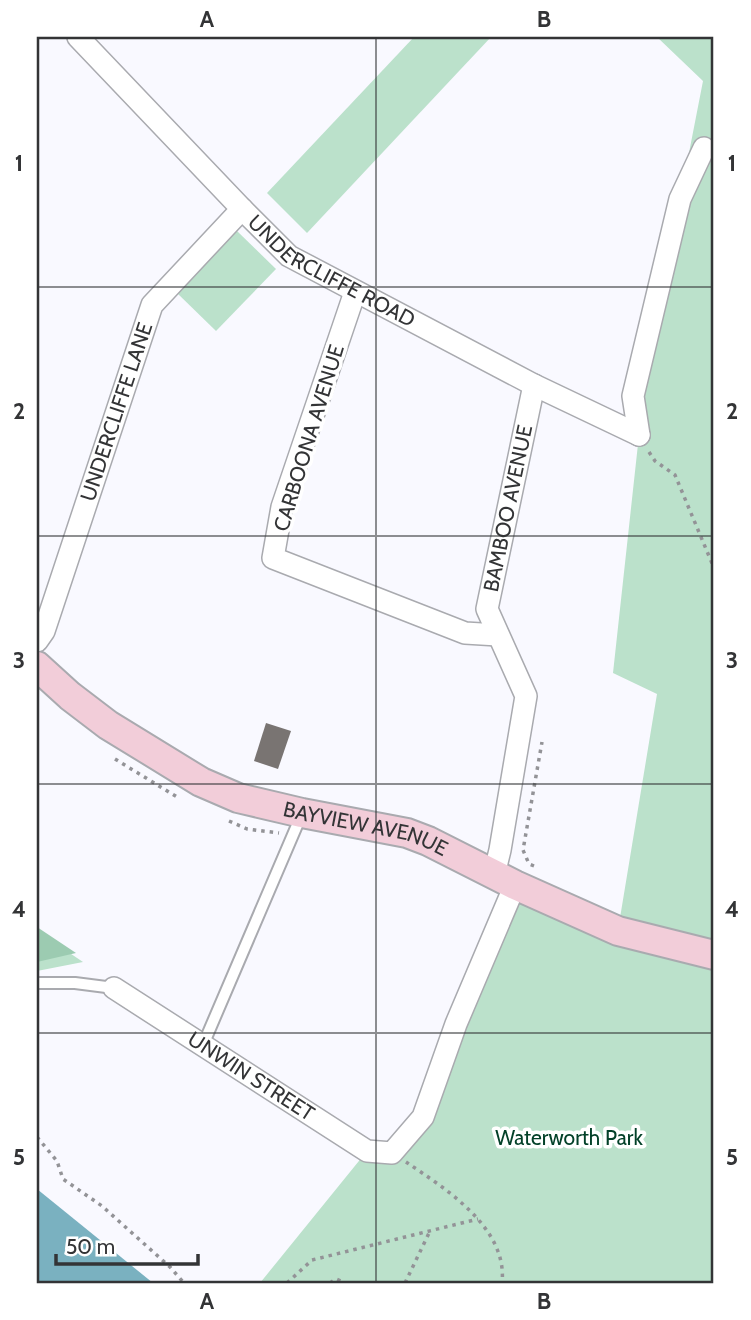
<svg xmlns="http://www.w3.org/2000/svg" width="751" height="1320" font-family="Cabin,sans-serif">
  <rect width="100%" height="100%" fill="#f9f9ff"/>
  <g fill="#bbe1cb">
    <path d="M414 37H491L307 233 267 193Z"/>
    <path d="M657 37H714V1283H260L367 1151 392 1152 423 1117 504 880 618 930 657 694 613 673 639 435 633 396 680 199 703 81Z"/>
    <path d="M236 230 276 269 216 331 176 292Z"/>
    <path d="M37 931 83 962 37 971Z"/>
  </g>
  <path fill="#9ccbb1" d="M37 927 76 953 37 962Z"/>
  <path fill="#7ab1c0" d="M37 1189 153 1283H37Z"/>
  <path fill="#797472" d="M266 723 291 731 278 769 254 761Z"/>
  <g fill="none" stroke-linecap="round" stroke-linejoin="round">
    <defs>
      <g id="service">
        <path d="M37 983H75L114 988"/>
        <path d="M203 1045 301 816"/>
      </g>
      <g id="minor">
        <path id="s1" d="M78 37 242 209 289 256 534 385 639 435"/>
        <path d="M355 292 282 507 273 558 465 633 498 635"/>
        <path d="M639 435 633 396 680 199 704 148"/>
        <path id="s2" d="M37 641 44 631 152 305 242 209"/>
        <path id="s3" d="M494 875 500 850 526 696 487 609 534 385"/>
        <path id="s4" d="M114 988 367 1151 392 1153 423 1117 456 1024 515 885"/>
      </g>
      <g id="secondary">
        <path id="s5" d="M37 666 70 696 108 725 201 782 238 798 302 813 407 833 428 841 515 885 618 931 714 955"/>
      </g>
    </defs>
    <use href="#service" stroke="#a9aaaf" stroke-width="14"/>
    <use href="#minor" stroke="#a9aaaf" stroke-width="24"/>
    <use href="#secondary" stroke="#a9aaaf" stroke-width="32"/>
    <g stroke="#939397" stroke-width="3.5" stroke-dasharray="3.5 5" stroke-linecap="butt">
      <path d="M649 452 655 461 675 475 714 568"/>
      <path d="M115 759 177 797"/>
      <path d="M229 821 247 829 279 833"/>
      <path d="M534 866 529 864 523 850 542 742"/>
      <path d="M37 1137 57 1161 63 1179 102 1206 170 1267 184 1283"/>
      <path d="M406 1162C446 1189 508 1228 502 1283"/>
      <path d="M287 1283 312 1260 478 1219"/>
      <path d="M330 1283 336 1279 346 1283"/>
      <path d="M405 1283 430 1231"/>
    </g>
    <use href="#service" stroke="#fff" stroke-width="10"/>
    <use href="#minor" stroke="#fff" stroke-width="21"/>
    <use href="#secondary" stroke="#f2cdd9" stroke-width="28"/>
  </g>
  <path fill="none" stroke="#333436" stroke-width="2" stroke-opacity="0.55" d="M376 37V1283M37 287H714M37 536H714M37 784H714M37 1033H714"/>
  <g text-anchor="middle" stroke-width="7" stroke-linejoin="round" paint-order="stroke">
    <g font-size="21" fill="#333436" stroke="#fff">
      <text dy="7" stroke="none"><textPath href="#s1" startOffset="348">UNDERCLIFFE ROAD</textPath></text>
      <text dy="7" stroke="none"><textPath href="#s2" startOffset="243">UNDERCLIFFE LANE</textPath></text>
      <text transform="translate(309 438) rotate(-73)" y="7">CARBOONA AVENUE</text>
      <text dy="7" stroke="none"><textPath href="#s3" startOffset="380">BAMBOO AVENUE</textPath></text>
      <text dy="7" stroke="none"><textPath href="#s5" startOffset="373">BAYVIEW AVENUE</textPath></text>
      <text dy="7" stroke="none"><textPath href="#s4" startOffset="163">UNWIN STREET</textPath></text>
    </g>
    <g font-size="21" fill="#034129" stroke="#fff">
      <text x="569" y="1145">Waterworth Park</text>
    </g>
  </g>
  <rect width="751" height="1320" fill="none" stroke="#ffffff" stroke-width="77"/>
  <path d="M56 1254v10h142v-10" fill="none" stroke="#333436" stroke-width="3.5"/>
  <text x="66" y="1254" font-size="21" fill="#333436" stroke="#ffffff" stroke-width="5" paint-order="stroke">50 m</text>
  <rect x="38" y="38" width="674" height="1244" fill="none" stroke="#333436" stroke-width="2.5"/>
  <g font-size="23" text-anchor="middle" font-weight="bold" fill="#333436">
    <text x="207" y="27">A</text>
    <text x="544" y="27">B</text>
    <text x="19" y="171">1</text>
    <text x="732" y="171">1</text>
    <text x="19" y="419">2</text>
    <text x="732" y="419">2</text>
    <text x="19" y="668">3</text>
    <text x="732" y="668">3</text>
    <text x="19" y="917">4</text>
    <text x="732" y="917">4</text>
    <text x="19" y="1165">5</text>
    <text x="732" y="1165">5</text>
    <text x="207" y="1309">A</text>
    <text x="544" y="1309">B</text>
  </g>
</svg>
